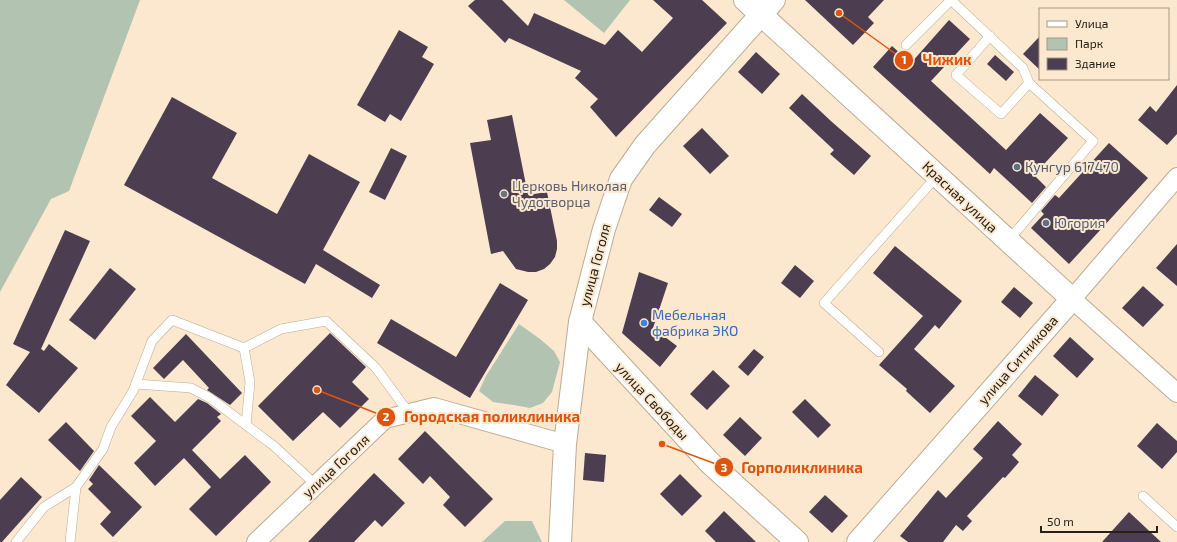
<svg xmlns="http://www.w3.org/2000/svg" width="1177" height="542" font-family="'Exo 2',sans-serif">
  <rect width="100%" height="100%" fill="#fbe8cf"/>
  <g fill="#b3c3b1">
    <path d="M0 0H140L69 191 51 199 0 292Z"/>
    <path d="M564 0H630L604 33Z"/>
    <path d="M519 324 540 339 554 351 560 362 552 392 543 403 530 408 514 405 493 402 479 391 486 376Z"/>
    <path d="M505 521H532L542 542H482Z"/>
  </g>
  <g fill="#4d3d51">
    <path d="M475 0H502L528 26 534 13 605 45 618 30 642 52 673 18 653 0H702L727 23 616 137 590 107 598 99 575 78 581 71 509 38 505 43 468 6Z"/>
    <path d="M805 0H884L868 17 874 23 853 45Z"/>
    <path d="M949 20 970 39 931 81 1006 150 1040 113 1068 138 1034 175 1046 187 1032 203 994 168 990 174 873 67 892 46 911 63Z"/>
    <path d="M399 30 428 47 422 57 434 64 401 121 390 114 385 122 357 105Z"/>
    <path d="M1040 36V70L1023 54Z"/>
    <path d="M756 52 780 74 762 94 738 72Z"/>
    <path d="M995 55 1014 72 1006 81 987 64Z"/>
    <path d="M1177 85V134L1167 145 1138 120 1150 106 1156 112Z"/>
    <path d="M802 94 832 122 871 156 854 175 830 154 834 150 789 108Z"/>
    <path d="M172 97 237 133 212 178 277 214 309 154 360 182 323 250 380 285 372 298 316 264 305 284 124 185Z"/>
    <path d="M512 115 528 195 547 192 557 241V249L555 257 550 264 544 269 536 272H528L516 269 503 251 491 254 470 143 491 140 487 120Z"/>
    <path d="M702 128 729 156 710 174 683 146Z"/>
    <path d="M1109 143 1148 178 1069 264 1031 228 1044 214 1041 211 1055 195 1059 198Z"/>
    <path d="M391 148 407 156 385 200 369 192Z"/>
    <path d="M659 197 682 214 672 227 649 210Z"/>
    <path d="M65 230 90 241 41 349 44 351 49 344 78 368 39 413 6 385 30 352 13 344Z"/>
    <path d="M1177 244V286L1156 268Z"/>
    <path d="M895 246 962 301 939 329 935 325 914 349 955 386 930 413 906 391 907 389 879 365 923 316 873 273Z"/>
    <path d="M795 265 814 281 800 298 781 283Z"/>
    <path d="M110 268 136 289 95 340 69 320Z"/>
    <path d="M639 272 668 283 653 328 677 346 660 367 622 333Z"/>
    <path d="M500 283 528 300 470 398 377 343 391 319 456 357Z"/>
    <path d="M1143 286 1164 305 1143 327 1122 308Z"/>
    <path d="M1014 287 1033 303 1020 318 1001 302Z"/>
    <path d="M330 333 366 367 352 382 369 399 340 428 323 412 293 441 258 406Z"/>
    <path d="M186 334 242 393 230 405 207 390 209 388 183 360 164 379 153 368Z"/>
    <path d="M1070 337 1094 359 1077 378 1053 356Z"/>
    <path d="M754 349 764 357 748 376 738 367Z"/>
    <path d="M713 370 730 386 707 410 690 394Z"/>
    <path d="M1035 375 1059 395 1042 416 1018 396Z"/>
    <path d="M150 397 175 422 198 399 207 403 221 414 217 417 221 421 192 450 220 479 245 455 271 482 216 536 189 509 211 487 184 458 155 486 134 463 156 441 131 416Z"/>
    <path d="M805 399 831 425 818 438 792 412Z"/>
    <path d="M740 417 762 438 745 456 723 435Z"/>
    <path d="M998 421 1022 444 1012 455 1019 462 1005 478 1003 477 967 516 972 521 963 531 956 525 943 542H908L900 536 938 490 946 498 983 458 973 449Z"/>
    <path d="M66 422 94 451 80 471 48 440Z"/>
    <path d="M1157 423 1177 441V452L1162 469 1137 446Z"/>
    <path d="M425 431 493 499 465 527 443 505 450 497 430 476 423 484 398 459Z"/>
    <path d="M585 453 606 455 604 482 583 480Z"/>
    <path d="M99 465 142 507 113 537 100 524 111 512 88 489 93 484 89 480Z"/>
    <path d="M374 473 405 503 382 527 375 520 354 542H308Z"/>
    <path d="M680 474 702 496 682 516 660 494Z"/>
    <path d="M21 477 42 497 2 542H0V500Z"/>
    <path d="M825 495 848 516 832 533 809 512Z"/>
    <path d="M724 511 756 542H716L705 531Z"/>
    <path d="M1129 512 1161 542H1102Z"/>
  </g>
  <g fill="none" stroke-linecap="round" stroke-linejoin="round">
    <defs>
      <g id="service">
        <path d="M990 36 956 75 1001 114 1029 83"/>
        <path d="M906 45 951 0 1023 68 1029 83 1093 141 1008 241"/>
        <path d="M244 348 250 382 246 425"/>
        <path d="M879 352 824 303 937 176"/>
        <path d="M136 384 191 388 210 398 274 446 316 485"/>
        <path d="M1143 496 1177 527"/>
        <path d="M16 542 44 507 76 487"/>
        <path d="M70 542 76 487 103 449 111 427 133 391 152 341 172 320 244 348 281 329 326 321 376 368 409 413"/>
      </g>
      <g id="minor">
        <path d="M1177 177 1072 299 1177 393"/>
        <path d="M256 542 385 419 434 407 565 444"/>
      </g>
      <g id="tertiary">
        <path d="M580 322 710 463 797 542"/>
        <path d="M560 542 565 444 580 322 604 229 621 179 645 145 774 0"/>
      </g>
      <path id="secondary" d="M745 0 1072 299 858 542"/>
    </defs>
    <use href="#service" stroke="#bdab94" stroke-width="10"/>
    <use href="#minor" stroke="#bdab94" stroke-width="20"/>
    <use href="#tertiary" stroke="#bdab94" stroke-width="24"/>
    <use href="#secondary" stroke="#bdab94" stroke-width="24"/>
    <use href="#service" stroke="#fff" stroke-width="9"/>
    <use href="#minor" stroke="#fff" stroke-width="18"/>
    <use href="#tertiary" stroke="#fff" stroke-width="22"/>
    <use href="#secondary" stroke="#fff" stroke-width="22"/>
  </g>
  <g fill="#5c6f8a" stroke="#fbe8cf" stroke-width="1.5">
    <circle cx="1017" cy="167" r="4"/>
    <circle cx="1046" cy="223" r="4"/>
  </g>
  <circle fill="#6b7280" stroke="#fbe8cf" stroke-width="1.5" cx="504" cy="194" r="4"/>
  <circle fill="#3f7fe0" stroke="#fbe8cf" stroke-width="1.5" cx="644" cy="323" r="4"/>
  <g text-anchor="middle" stroke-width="4" stroke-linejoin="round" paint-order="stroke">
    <g font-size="14" fill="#4e5e75" stroke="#fbe8cf" text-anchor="start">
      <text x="1025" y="172">Кунгур 617470</text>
      <text x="1054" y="228">Югория</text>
    </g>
    <g font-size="14" fill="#5b616d" stroke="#fbe8cf" text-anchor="start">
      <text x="512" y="191">Церковь Николая<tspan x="512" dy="16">Чудотворца</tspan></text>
    </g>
    <g font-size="14" fill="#272017" stroke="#fbe8cf">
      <text transform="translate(960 197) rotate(43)" y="5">Красная улица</text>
      <text transform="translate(595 265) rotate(-75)" y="5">улица Гоголя</text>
      <text transform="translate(1018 360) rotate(-49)" y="5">улица Ситникова</text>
      <text transform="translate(652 401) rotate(47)" y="5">улица Свободы</text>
      <text transform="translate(336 466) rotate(-43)" y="5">улица Гоголя</text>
    </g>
    <g font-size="14" fill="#366cbe" stroke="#fbe8cf" text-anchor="start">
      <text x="652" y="320">Мебельная<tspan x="652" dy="16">фабрика ЭКО</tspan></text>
    </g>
  </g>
  <path fill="none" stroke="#de560d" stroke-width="1.5" d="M839 13L904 60M317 390L386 417M662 444L724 467"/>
  <g fill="#de560d" stroke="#fbe8cf" stroke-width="1.5">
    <circle cx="839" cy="13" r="4"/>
    <circle cx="317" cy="390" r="4"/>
    <circle cx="662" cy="444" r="4"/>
    <circle cx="904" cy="60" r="10"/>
    <circle cx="386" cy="417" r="10"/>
    <circle cx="724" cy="467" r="10"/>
  </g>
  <g font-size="12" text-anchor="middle" font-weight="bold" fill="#fff">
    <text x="904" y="64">1</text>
    <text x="386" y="421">2</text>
    <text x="724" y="472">3</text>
  </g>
  <g font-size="15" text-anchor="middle" font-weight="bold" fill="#de560d" stroke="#fbe8cf" stroke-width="4" stroke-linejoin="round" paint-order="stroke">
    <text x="947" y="65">Чижик</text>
    <text x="492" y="422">Городская поликлиника</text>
    <text x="802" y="473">Горполиклиника</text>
  </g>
  <rect x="1039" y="8" width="130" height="72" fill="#fbe8cf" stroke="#a69885"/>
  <rect x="1047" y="21" width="20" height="6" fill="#ffffff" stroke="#a69885"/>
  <text x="1075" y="28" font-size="12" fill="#272017">Улица</text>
  <rect x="1047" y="38" width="20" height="12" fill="#b3c3b1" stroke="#a69885"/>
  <text x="1075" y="48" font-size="12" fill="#272017">Парк</text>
  <rect x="1047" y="58" width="20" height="12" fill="#4d3d51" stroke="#a69885"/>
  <text x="1075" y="68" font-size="12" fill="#272017">Здание</text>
  <path d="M1041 526v6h116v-6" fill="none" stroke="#272017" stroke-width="2"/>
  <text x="1047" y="526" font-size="12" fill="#272017" stroke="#fbe8cf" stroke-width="3" paint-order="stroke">50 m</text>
</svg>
